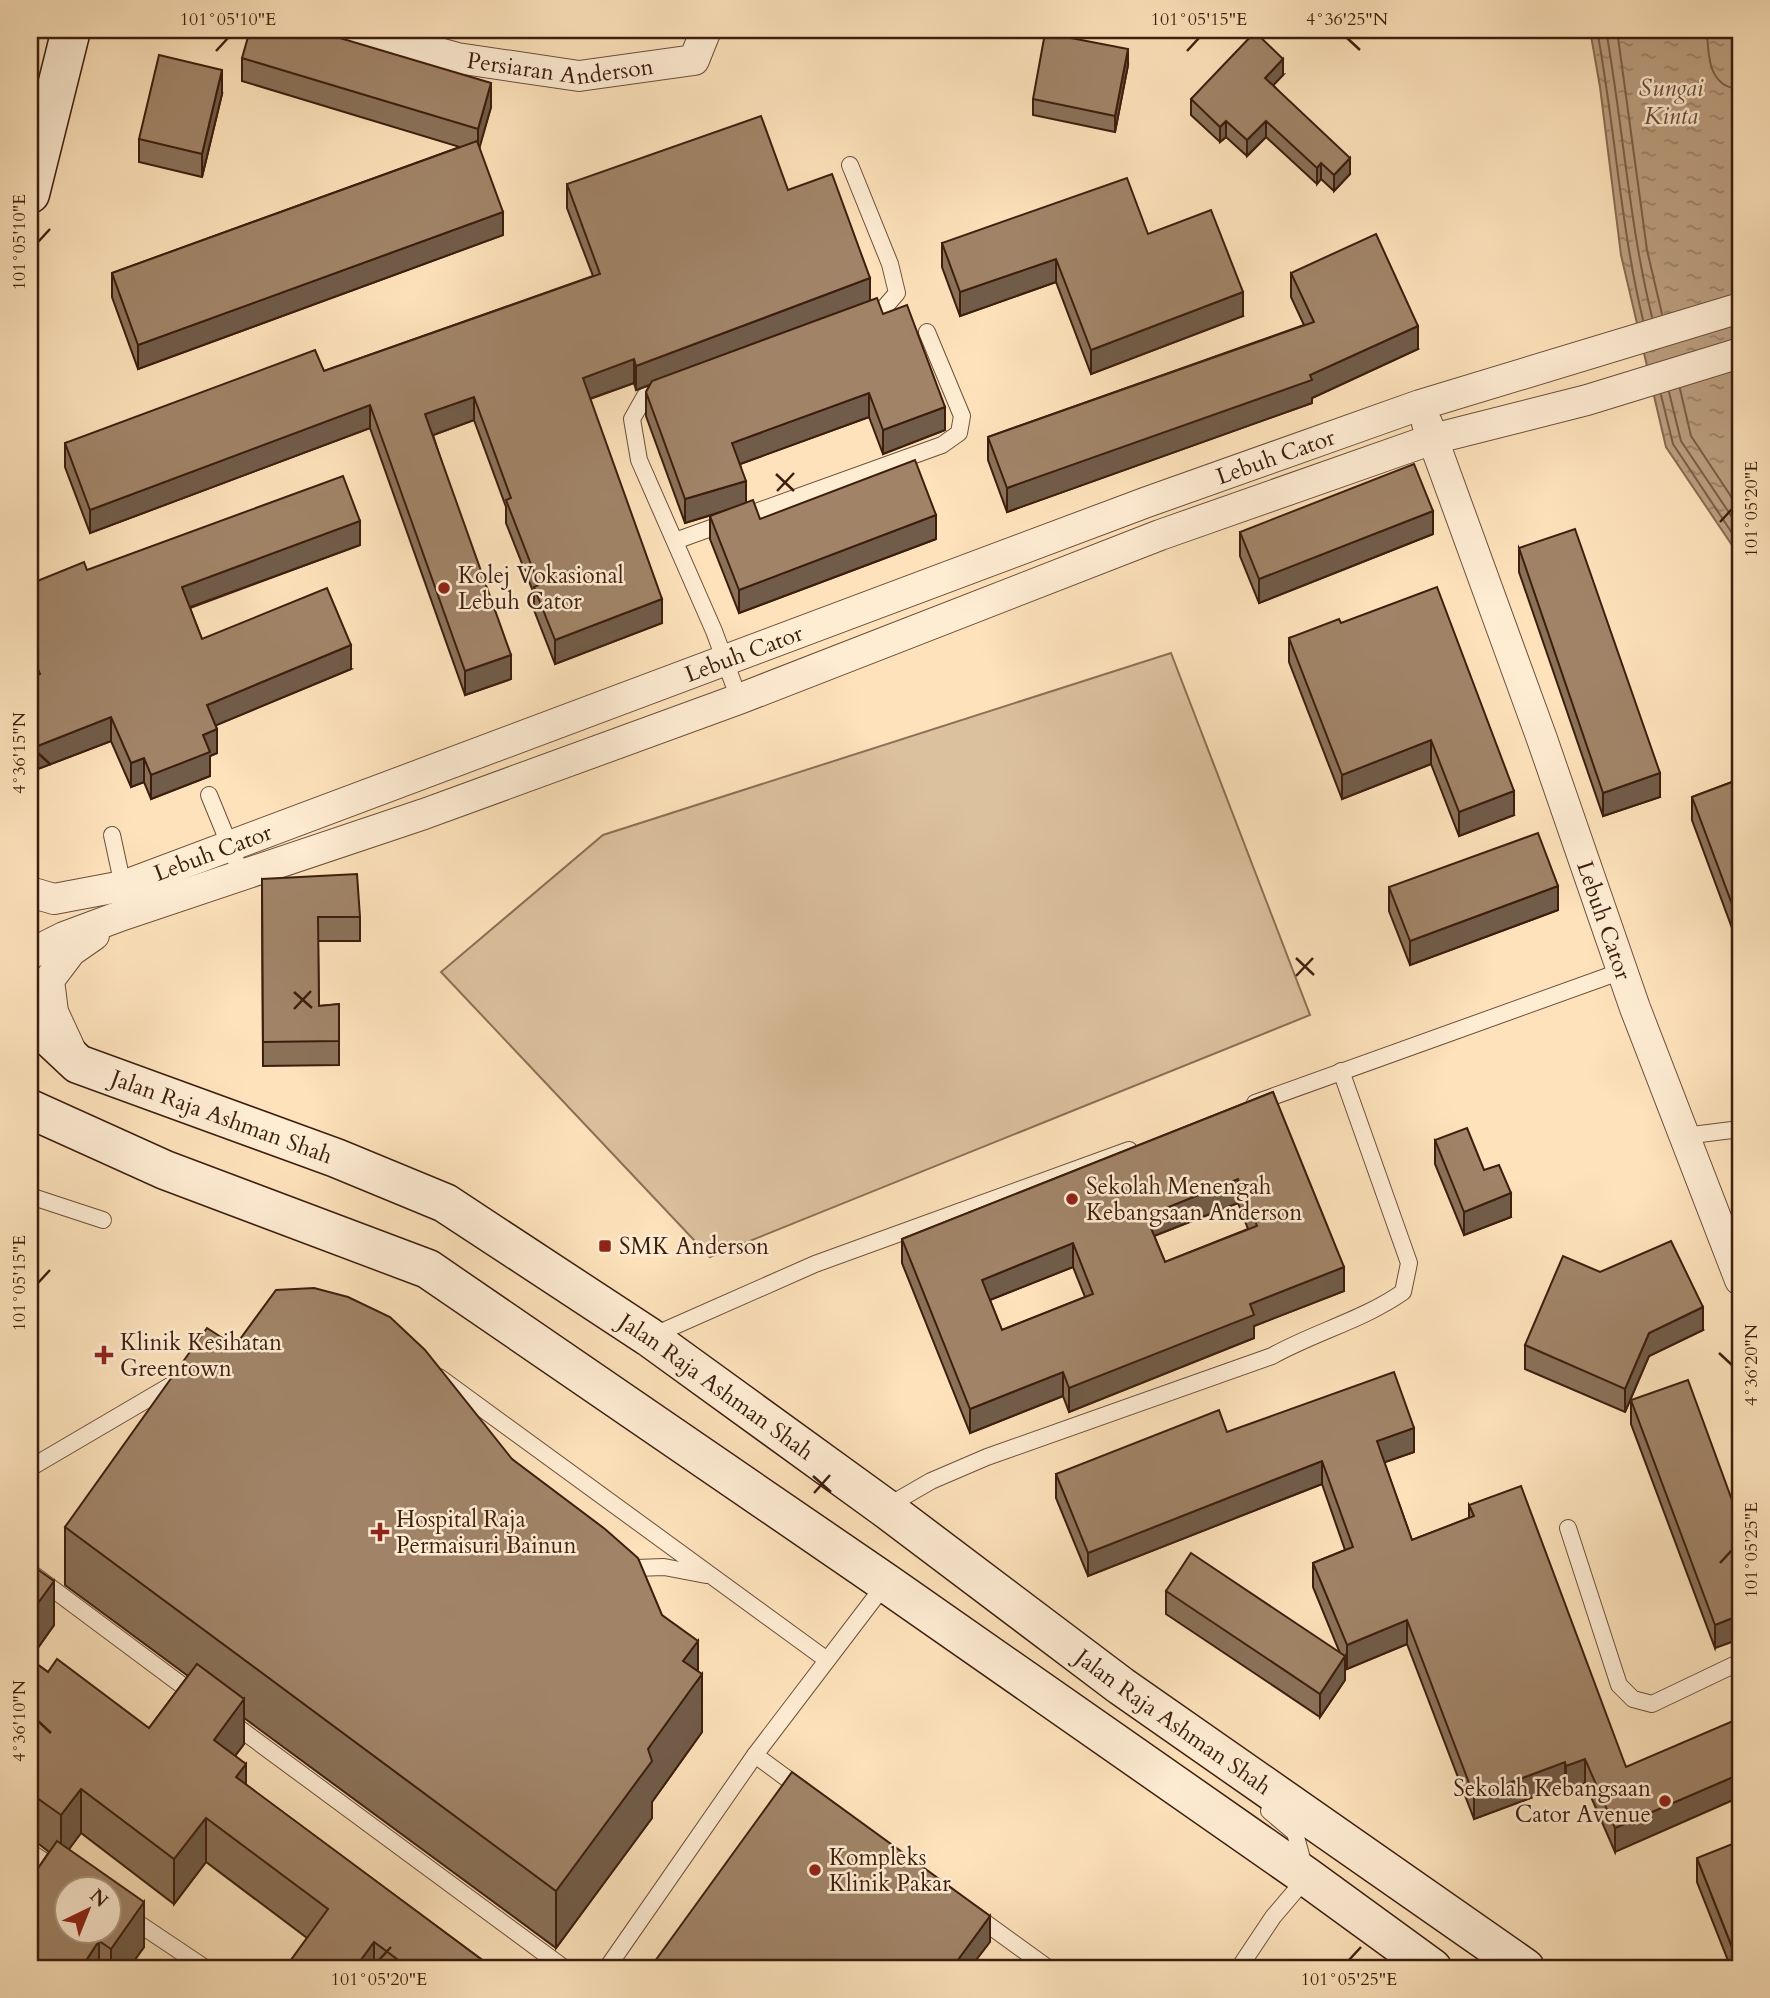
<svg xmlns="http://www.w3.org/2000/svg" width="1770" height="1998" font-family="Cardo,serif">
  <defs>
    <pattern id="water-ripples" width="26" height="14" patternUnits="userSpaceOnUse" patternTransform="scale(1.75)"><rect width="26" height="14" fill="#bc9f80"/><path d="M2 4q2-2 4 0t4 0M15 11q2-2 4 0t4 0" fill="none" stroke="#9a8167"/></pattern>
  </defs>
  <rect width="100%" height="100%" fill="#fde2bb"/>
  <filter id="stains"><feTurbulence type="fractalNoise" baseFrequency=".00286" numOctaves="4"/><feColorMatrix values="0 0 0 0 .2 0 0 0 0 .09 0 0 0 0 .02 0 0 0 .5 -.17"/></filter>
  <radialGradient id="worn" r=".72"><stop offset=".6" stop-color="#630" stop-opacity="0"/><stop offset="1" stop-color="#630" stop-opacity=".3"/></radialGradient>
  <path fill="#dcc19e" stroke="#8c7056" stroke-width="2" d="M1171 653 1310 1015 710 1257 441 972 603 835Z"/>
  <path fill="url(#water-ripples)" stroke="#896b52" stroke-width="2" d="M1590 30H1733L1734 33 1740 95V557L1666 447 1621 255 1600 87Z"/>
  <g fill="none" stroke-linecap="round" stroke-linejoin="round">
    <g stroke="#7c5e47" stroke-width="2">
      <path d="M1597 30C1615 126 1620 224 1643 320"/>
      <path d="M1606 30C1623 126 1629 223 1652 317"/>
      <path d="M1617 30 1647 250 1662 314"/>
      <path d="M1707 30C1708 54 1708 88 1740 89"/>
      <path d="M1680 389 1691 436 1740 510"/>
      <path d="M1669 392 1681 441 1740 529"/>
      <path d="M1661 395 1673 444 1740 545"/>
    </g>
    <defs>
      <g id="lane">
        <path d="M850 165 890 264 897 293 884 308 862 316"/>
        <path d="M664 389 645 396 632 419 639 460 714 631 739 699"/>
        <path d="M675 541 942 445 959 433 962 416 927 332"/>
        <path d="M209 795 243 878"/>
        <path d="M112 835 123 886"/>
        <path d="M1255 1103 1622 971"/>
        <path d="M1684 1136 1740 1129"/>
        <path d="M30 1196 103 1220"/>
        <path d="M652 1336 815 1264 1129 1150"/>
        <path d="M439 1377 827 1660"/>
        <path d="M30 1468 180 1380"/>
        <path d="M886 1507 931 1481 987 1457 1272 1356C1315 1332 1363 1320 1403 1292L1409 1263 1341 1071"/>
        <path d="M1568 1528 1619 1685 1633 1699 1652 1704 1740 1662"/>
        <path d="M623 1559 636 1568 664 1567 706 1575"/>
        <path d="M30 1572 199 1698"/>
        <path d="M228 1720 564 1968"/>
        <path d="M755 1755 804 1791"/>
        <path d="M30 1852 87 1890"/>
        <path d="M108 1903 205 1968"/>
        <path d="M972 1913 1048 1968"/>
        <path d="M607 1968 755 1755 886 1583"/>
        <path d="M1239 1968 1273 1917 1307 1877 1295 1833 1269 1811"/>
      </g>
      <g id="street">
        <path id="s1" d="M355 30 457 58 579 76 694 60 706 30"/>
        <path id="s2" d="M1427 423 1542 739 1635 1008 1740 1280"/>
        <path id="s3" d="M30 892 54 899 123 886 1147 502 1420 405 1740 308"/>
        <path d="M30 954 64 937 123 915 424 814 739 699 1160 535 1433 439 1587 400 1740 353"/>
        <path d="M71 1051 53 1012 49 980 71 951 94 935"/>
      </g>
      <g id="secondary">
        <path d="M30 194 71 30"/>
        <path id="s4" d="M30 1019 78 1064 336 1158 445 1203 649 1337 885 1508 1121 1686 1525 1968"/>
        <path d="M30 1109 165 1170 428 1269 886 1583 1307 1877 1432 1968"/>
      </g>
    </defs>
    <use href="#lane" stroke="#6d4f39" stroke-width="18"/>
    <use href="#street" stroke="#6d4f39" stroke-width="32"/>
    <use href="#secondary" stroke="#3d1e0e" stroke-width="41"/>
    <use href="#lane" stroke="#feecd3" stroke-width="16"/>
    <use href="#street" stroke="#feecd3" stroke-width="30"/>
    <use href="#secondary" stroke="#feecd3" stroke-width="38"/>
  </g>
  <g fill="#8a7259" stroke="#3d1e0e" stroke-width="2" fill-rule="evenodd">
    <path d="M242 58 491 107 479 147 503 235 138 369 112 297V273L460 147 242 81Z"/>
    <path d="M1128 65 1115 132 1033 115V99Z"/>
    <path d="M1283 75 1273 85 1350 174 1334 191 1321 179 1317 184 1266 137 1247 156 1226 137 1220 142 1191 115V99Z"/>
    <path d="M222 94 202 177 139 162V139Z"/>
    <path d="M567 184 788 190 870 301 883 314 945 430 883 454 869 417 740 464 746 503 760 519 936 539 739 613 710 539V516L722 512 685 523 646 416V392L650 385 636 390 634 383 590 399 662 623 555 664 534 610V594L506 523V507L474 420 433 435 511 679 465 695 370 428 90 533 65 467V443L324 371 593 276 567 208Z"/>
    <path d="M1148 234 1243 316 1091 374 1056 282 960 316 942 267V243Z"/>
    <path d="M1291 273 1418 349 1312 398V403L1007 512 988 460V437L1304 325 1291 297Z"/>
    <path d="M1240 532 1433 534 1259 603 1240 556Z"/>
    <path d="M360 545 190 608 202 639 351 669 216 725 217 753 210 756V776L151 799 144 782 131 787 111 741 30 772V678L32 677 30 673V584L87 570Z"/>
    <path d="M1519 548 1660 797 1603 816 1519 572Z"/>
    <path d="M1341 623 1514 815 1459 836 1431 764 1342 799 1289 662V638Z"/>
    <path d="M1740 779 1732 928 1692 820V797Z"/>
    <path d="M262 879 360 917V941H318L319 1006 339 1004V1065L263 1066Z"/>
    <path d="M1389 887 1558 910 1410 965 1389 911Z"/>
    <path d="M1273 1092 1344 1291 1254 1326V1338L1069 1412 1063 1396 970 1433 902 1263V1239ZM1238 1203 1248 1229 1165 1262 1154 1236ZM1073 1267 1085 1297 1002 1330 990 1300Z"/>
    <path d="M1435 1140 1484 1170 1511 1217 1464 1235 1435 1164Z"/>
    <path d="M1600 1272 1703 1330 1649 1356 1625 1412 1525 1369V1345Z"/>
    <path d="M235 1346 512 1459 662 1615 698 1671 702 1732 652 1802V1818L556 1948 244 1718V1744L235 1756 246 1785 493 1968H291V1960L307 1938 206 1862 174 1904 81 1833 68 1850 144 1947 129 1968H30V1880L49 1852 30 1837V1564L54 1625 30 1659 48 1672 149 1728 188 1676 65 1585V1527Z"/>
    <path d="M1631 1400 1740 1522 1715 1648 1631 1424Z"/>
    <path d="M1227 1432 1414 1452 1384 1462 1412 1540 1469 1518V1505L1626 1767 1615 1852 1585 1783 1566 1790 1565 1785 1474 1819 1407 1644 1347 1669 1345 1665V1680L1320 1717 1166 1614V1591L1340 1653 1313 1587V1563L1345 1550 1322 1484 1088 1576 1056 1498V1474Z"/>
    <path d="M1697 1858 1740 1968H1731L1697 1882Z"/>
  </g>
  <g fill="#715c49" stroke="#3d1e0e" stroke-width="2">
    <path d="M1128 49V65L1115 132V116Z"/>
    <path d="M1283 59V75L1265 94V78Z"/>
    <path d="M222 70V94L202 177V154Z"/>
    <path d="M491 83V107L478 153V129Z"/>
    <path d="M1226 121V137L1220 142V127Z"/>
    <path d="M1266 121V137L1247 156V140Z"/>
    <path d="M1350 158V174L1334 191V175Z"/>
    <path d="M1321 163V179L1317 184V168Z"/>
    <path d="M503 212V235L138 369V345Z"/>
    <path d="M1056 259V282L960 316V292Z"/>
    <path d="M870 278V302L636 390V366Z"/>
    <path d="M1243 292V316L1091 374V350Z"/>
    <path d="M1418 326V349L1312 398V403L1007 512V488L1310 375Z"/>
    <path d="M634 359V383L583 401V378Z"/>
    <path d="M869 393V417L732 467V443Z"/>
    <path d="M474 397V420L425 438V414Z"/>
    <path d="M370 405V428L90 533V510Z"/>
    <path d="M945 407V430L883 454V430Z"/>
    <path d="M746 481V504L685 523V499Z"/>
    <path d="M1433 511V534L1259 603V579Z"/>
    <path d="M936 515V539L739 613V590Z"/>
    <path d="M360 521V545L182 610V587Z"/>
    <path d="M662 599V623L555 664V640Z"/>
    <path d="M351 645V669L207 729V705Z"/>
    <path d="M511 655V679L465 695V671Z"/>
    <path d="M111 717V741L30 772V749Z"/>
    <path d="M217 729V753L210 756V776L151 799V775L203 735Z"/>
    <path d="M1431 740V764L1342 799V775Z"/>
    <path d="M144 758V782L131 787V763Z"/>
    <path d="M1660 773V797L1603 816V793Z"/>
    <path d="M1514 791V815L1459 836V812Z"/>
    <path d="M1558 886V910L1410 965V941Z"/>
    <path d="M1740 902V925L1732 928V904Z"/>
    <path d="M1238 1179V1203L1146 1239V1216Z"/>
    <path d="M1511 1193V1217L1464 1235V1212Z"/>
    <path d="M1073 1243V1267L982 1303V1280Z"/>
    <path d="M1344 1267V1291L1254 1326V1338L1069 1412V1388L1250 1304Z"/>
    <path d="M1703 1307V1330L1649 1356 1625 1412V1389L1649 1333Z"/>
    <path d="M1063 1372V1396L970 1433V1409Z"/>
    <path d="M1414 1428V1452L1377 1465V1441Z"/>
    <path d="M1322 1461V1484L1088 1576V1553Z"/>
    <path d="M54 1581V1625L30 1659V1614Z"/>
    <path d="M1740 1615V1639L1715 1648V1625Z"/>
    <path d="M1407 1620V1644L1347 1669V1645Z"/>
    <path d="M698 1641V1680L702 1674V1732L652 1802V1818L556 1948V1891L648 1749 683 1661Z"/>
    <path d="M1345 1656V1680L1320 1717V1694Z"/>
    <path d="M244 1699V1744L214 1784V1740Z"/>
    <path d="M1585 1759V1783L1566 1790V1766Z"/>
    <path d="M1565 1762V1785L1474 1819V1796Z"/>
    <path d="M246 1764V1809L236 1777Z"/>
    <path d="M1740 1774V1797L1615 1852V1828Z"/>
    <path d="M81 1789V1833L61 1860V1815Z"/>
    <path d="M206 1818V1862L174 1904V1859Z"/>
    <path d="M144 1902V1947L129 1968H111V1949Z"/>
    <path d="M990 1916V1942L970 1968H952Z"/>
    <path d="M99 1941V1968H81Z"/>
    <path d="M374 1942V1968H355Z"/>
  </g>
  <g fill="#a18468" stroke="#3d1e0e" stroke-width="2" fill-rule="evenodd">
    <path d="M250 30H313L491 83 478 129 242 58Z"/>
    <path d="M1255 32 1283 59 1265 78 1350 158 1334 175 1321 163 1317 168 1266 121 1247 140 1226 121 1220 127 1191 99Z"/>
    <path d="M1045 33 1128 49 1115 116 1033 99Z"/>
    <path d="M159 55 222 70 202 154 139 139Z"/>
    <path d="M761 116 788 190 832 174 870 278 636 366 634 359 583 378 662 599 555 640 534 587 539 585 506 500 511 498 474 397 425 414 511 655 465 671 370 405 90 510 65 443 315 350 324 371 600 274 567 184Z"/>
    <path d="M477 141 503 212 138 345 112 273Z"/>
    <path d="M1127 178 1148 234 1211 210 1243 292 1091 350 1056 259 960 292 942 243Z"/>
    <path d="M1376 234 1418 326 1310 375 1312 380 1007 488 988 437 1314 322 1291 273Z"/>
    <path d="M877 298 883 314 907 305 945 407 883 430 869 393 732 443 746 481 685 499 646 392 652 381Z"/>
    <path d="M915 460 936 515 739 590 710 516 753 500 760 519Z"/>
    <path d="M1414 464 1433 511 1259 579 1240 532Z"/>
    <path d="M343 476 360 521 182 587 202 639 327 588 351 645 207 705 217 729 203 735 210 752 151 775 144 758 131 763 111 717 30 749V678L40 674 30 649V584L84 562 87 570Z"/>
    <path d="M1575 529 1660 773 1603 793 1519 548Z"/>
    <path d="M1437 587 1514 791 1459 812 1431 740 1342 775 1289 638 1339 619 1341 623Z"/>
    <path d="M1740 779V902L1732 904 1692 797Z"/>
    <path d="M1538 833 1558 886 1410 941 1389 887Z"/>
    <path d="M357 874 360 917H318L319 1006 339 1004V1041L263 1042 262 879Z"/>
    <path d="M1273 1092 1344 1267 1250 1304 1254 1315 1069 1388 1063 1372 970 1409 902 1239ZM1238 1179 1257 1226 1165 1262 1146 1216ZM1073 1243 1093 1294 1002 1330 982 1280Z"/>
    <path d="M1467 1128 1484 1170 1499 1165 1511 1193 1464 1212 1435 1140Z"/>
    <path d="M1671 1241 1703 1307 1649 1333 1625 1389 1525 1345 1563 1256 1600 1272Z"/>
    <path d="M314 1288 348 1297 390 1317 425 1350 512 1459 605 1529 638 1558 662 1615 698 1641 683 1661 702 1674 648 1749 652 1761 556 1891 65 1527 207 1328 235 1346 276 1290Z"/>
    <path d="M1394 1372 1414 1428 1377 1441 1412 1540 1474 1516 1469 1505 1521 1486 1626 1767 1740 1718V1774L1615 1828 1585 1759 1566 1766 1565 1762 1474 1796 1407 1620 1347 1645 1313 1563 1353 1547 1322 1461 1088 1553 1056 1474 1219 1410 1227 1432Z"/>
    <path d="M1688 1380 1740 1522V1615L1715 1625 1631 1400Z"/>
    <path d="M1191 1553 1345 1656 1320 1694 1166 1591Z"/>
    <path d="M30 1564 54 1581 30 1614Z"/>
    <path d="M30 1659 48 1672 57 1659 149 1728 197 1664 244 1699 214 1740 246 1764 236 1777 493 1968H409L374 1942 355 1968H302L291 1960 328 1909 206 1818 174 1859 81 1789 61 1815 30 1793Z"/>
    <path d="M792 1772 990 1916 952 1968H650Z"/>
    <path d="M57 1841 144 1902 111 1949 99 1941 81 1968H30V1902L34 1895 30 1892V1880ZM66 1889H108V1931H66Z"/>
    <path d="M1740 1841V1967L1697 1858Z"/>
  </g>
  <path fill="none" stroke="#3d1e0e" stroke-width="2.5" d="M1347 38 1360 50M216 51 228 38M1187 51 1199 38M38 242 50 229M776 474 794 491M777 491 794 473M1720 522 1732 509M38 753 51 765M1296 958 1314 975M1296 976 1313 958M294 992 312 1008M294 1009 311 991M38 1283 50 1270M1719 1353 1732 1365M813 1476 831 1492M814 1493 830 1475M1720 1563 1732 1550M38 1721 51 1733M379 1960 391 1947M1349 1960 1361 1947"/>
  <g fill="#8f2418" stroke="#feecd3" stroke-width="2.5">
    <circle cx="444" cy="588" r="7"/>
    <circle cx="1072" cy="1199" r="7"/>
    <rect x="598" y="1239" width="14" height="14" rx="3.5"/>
    <path d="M100.5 1344.5h7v7h7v7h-7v7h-7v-7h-7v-7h7z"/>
    <path d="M376.5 1521.5h7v7h7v7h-7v7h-7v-7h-7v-7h7z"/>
    <circle cx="1665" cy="1801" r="7"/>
    <circle cx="815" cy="1870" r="7"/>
  </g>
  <g text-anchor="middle" stroke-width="5" stroke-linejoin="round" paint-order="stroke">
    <g font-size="23" fill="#3d1e0e" stroke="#feecd3">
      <text dy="8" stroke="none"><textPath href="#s1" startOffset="210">Persiaran Anderson</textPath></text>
      <text dy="8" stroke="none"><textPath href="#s3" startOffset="1325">Lebuh Cator</textPath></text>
      <text dy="8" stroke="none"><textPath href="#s3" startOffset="758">Lebuh Cator</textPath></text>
      <text dy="8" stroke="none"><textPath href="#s3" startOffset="191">Lebuh Cator</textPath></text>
      <text dy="8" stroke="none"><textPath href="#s2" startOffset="528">Lebuh Cator</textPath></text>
      <text dy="8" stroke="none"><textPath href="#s4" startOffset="219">Jalan Raja Ashman Shah</textPath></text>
      <text dy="8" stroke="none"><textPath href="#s4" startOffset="786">Jalan Raja Ashman Shah</textPath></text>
      <text dy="8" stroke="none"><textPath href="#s4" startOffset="1353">Jalan Raja Ashman Shah</textPath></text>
    </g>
    <g font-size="23" fill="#3d1e0e" stroke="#feecd3" text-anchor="start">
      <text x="458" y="583">Kolej Vokasional<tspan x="458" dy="26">Lebuh Cator</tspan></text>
      <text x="1086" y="1194">Sekolah Menengah<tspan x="1086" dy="26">Kebangsaan Anderson</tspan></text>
      <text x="619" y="1254">SMK Anderson</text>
      <text x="120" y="1350">Klinik Kesihatan<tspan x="120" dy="26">Greentown</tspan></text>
      <text x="396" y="1527">Hospital Raja<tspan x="396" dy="26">Permaisuri Bainun</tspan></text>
      <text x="1651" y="1796" text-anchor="end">Sekolah Kebangsaan<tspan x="1651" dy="26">Cator Avenue</tspan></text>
      <text x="829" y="1865">Kompleks<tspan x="829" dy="26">Klinik Pakar</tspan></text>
    </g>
    <g font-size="24" font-style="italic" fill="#694b36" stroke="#feecd3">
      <text x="1671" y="96">Sungai<tspan x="1671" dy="28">Kinta</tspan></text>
    </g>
  </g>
  <rect width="1770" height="1998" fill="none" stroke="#fde2bb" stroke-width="77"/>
  <g transform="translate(88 1910) rotate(43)"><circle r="33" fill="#feecd3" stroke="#b19a84" stroke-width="2"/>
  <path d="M0-5L12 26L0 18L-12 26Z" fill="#8f2418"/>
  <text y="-10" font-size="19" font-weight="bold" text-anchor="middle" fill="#3d1e0e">N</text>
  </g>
  <rect x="38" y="38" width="1694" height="1922" fill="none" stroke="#3d1e0e" stroke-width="2.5"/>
  <g font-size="18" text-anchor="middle" fill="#3d1e0e">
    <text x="228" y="25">101°05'10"E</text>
    <text x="1199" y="25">101°05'15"E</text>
    <text x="1347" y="25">4°36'25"N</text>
    <text transform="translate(19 242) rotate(-90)" y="6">101°05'10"E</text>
    <text transform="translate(1751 509) rotate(-90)" y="6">101°05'20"E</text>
    <text transform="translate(19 753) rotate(-90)" y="6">4°36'15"N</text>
    <text transform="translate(19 1283) rotate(-90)" y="6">101°05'15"E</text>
    <text transform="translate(1751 1365) rotate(-90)" y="6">4°36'20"N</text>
    <text transform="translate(1751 1550) rotate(-90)" y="6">101°05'25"E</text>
    <text transform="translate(19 1721) rotate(-90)" y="6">4°36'10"N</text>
    <text x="379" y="1985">101°05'20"E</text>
    <text x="1349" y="1985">101°05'25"E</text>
  </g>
  <rect width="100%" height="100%" filter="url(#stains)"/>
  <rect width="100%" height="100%" fill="url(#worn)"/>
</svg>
